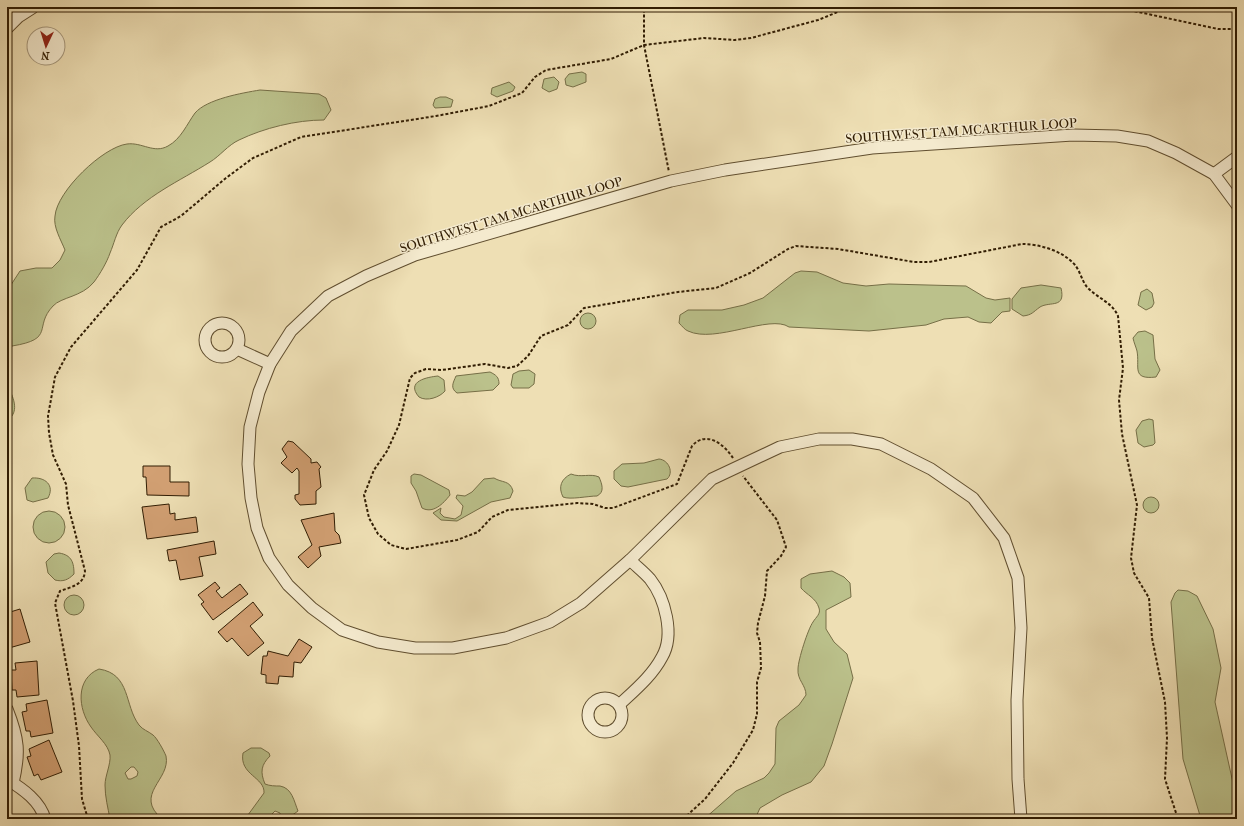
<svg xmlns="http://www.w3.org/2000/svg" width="1244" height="826" font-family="'IM FELL French Canon',serif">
  <rect width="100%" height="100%" fill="#eedfb4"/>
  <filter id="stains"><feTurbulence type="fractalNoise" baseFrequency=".005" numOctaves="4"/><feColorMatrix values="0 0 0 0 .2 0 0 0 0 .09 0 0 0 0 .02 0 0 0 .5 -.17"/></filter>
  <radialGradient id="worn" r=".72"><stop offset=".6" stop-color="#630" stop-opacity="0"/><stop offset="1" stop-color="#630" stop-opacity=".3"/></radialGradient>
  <g fill="#bbc18b" stroke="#766f47" fill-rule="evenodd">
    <path d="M582 72 586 74V82L573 87 566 85 565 79 569 74Z"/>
    <path d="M554 77 559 82 557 89 549 92 542 88 544 79Z"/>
    <path d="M509 82 515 87 513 91 497 97 491 94 492 88Z"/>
    <path d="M260 90 319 94 326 98 331 110 324 120C296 120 264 128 239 140 228 145 220 156 210 162 180 181 144 196 122 225 116 233 114 244 110 253 107 262 100 274 94 282 82 297 61 297 53 306 33 327 56 339 12 346L7 353V291L20 271 36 268H52L60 260 65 250C61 240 53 227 55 216 57 191 103 147 127 144 142 142 154 154 168 146 181 139 187 124 195 113 207 99 242 93 260 90Z"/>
    <path d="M440 97H446L453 100 451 107 435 108 433 105 435 99Z"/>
    <path d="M801 271 817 272 843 283 866 286 889 284 966 286 986 298 995 300 1010 298V311L1002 312 991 323 979 322 968 317 944 319 926 325 869 331 789 327C770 314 715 344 688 331 685 330 682 326 679 323L680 315 688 310H722L744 305 763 298 795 273Z"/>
    <path d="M1041 285 1061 288C1066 309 1050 301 1040 307 1033 312 1032 315 1023 316L1012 309V299L1021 288Z"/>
    <path d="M1147 289 1152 293 1154 303 1152 307 1146 310 1138 305 1141 292Z"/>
    <circle cx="588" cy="321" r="8"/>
    <path d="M1145 331 1153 335 1155 359 1160 370 1156 377C1131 380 1140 367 1137 351 1136 347 1134 343 1133 338L1138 332Z"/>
    <path d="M529 370 535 374 534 384 529 388H513L511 385 513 374 519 371Z"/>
    <path d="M490 372C496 375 499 377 499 384L493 390 457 393C450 388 453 383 456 376Z"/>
    <path d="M438 376 444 380 445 391C440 397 427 402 419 397 405 381 428 377 438 376Z"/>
    <path d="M7 390 11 393C15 402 18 414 7 420Z"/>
    <path d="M1149 419 1153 420 1155 443 1153 445 1144 447 1138 443 1136 430 1142 421Z"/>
    <path d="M659 459C669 460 674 473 667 479L628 487 621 486 614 479V471L622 464 644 463Z"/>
    <path d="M414 474 421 475 449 490 450 495C443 504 433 514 422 508L416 491 411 483V476Z"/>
    <path d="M571 474C581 478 590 473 599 477 602 484 605 492 597 496 588 496 570 500 563 497 558 487 561 479 571 474Z"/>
    <path d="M32 478C45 477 55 485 48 498L33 502 27 500 25 488Z"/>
    <path d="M494 478C502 483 510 480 513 491L510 498 491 502 457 521 441 520 433 513 441 508 440 513 444 517 455 519 461 515 463 506 456 498 457 495 465 496 472 492 484 479Z"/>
    <circle cx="1151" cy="505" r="8"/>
    <circle cx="49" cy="527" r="16"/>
    <path d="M59 553C72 555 74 563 74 574 68 580 63 582 55 580L48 573 46 562 54 554Z"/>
    <path d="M832 571 844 577 850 583 851 597 826 610V629L834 642 847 654 853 678 832 744 824 766 811 782 782 795 760 808 755 819H704L736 791 764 778 769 773 775 764 776 728 779 721 799 705 806 695C806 685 797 680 798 669 798 660 808 629 813 622 816 617 821 614 819 608 816 598 807 595 801 588V579L810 574Z"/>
    <path d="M1178 590 1188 591 1197 596 1213 629 1221 668 1215 702 1237 801V819H1201L1183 759 1171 602 1175 593Z"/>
    <circle cx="74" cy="605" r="10"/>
    <path d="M99 669C131 674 124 705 139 725 143 730 148 731 153 735 157 738 164 751 166 756 171 780 133 794 162 819H110C108 808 105 797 105 785 105 776 111 764 110 755 108 744 97 736 91 727 78 709 75 679 99 669ZM131 767H134L138 772 137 776 131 779H128L125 773Z"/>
    <path d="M251 748H261L269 753 270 756C261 765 260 772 265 784 270 786 275 786 280 786 292 788 294 801 298 811L287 819H281L280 813 275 811 270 816 263 819H245L264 793C265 777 239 775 243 753Z"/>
  </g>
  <g fill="#d2a073" stroke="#311d03">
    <path d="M288 441 293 442 311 459V463L317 462 321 467 319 469 321 487 316 491V504L300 505 295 499V495L299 494V471L297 468 292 473 281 463 287 457 282 449Z"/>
    <path d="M143 466H170V482H189V496L147 495 146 477H143Z"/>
    <path d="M169 504 170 514 175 513V520L196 517 198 532 147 539 142 507Z"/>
    <path d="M334 513 335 531 339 535 341 543 319 547 321 556 308 568 298 557 312 545 301 520Z"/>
    <path d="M214 541 216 554 199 557 203 576 180 580 176 560 169 561 167 550Z"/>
    <path d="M215 582 220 588 216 591 222 598 240 584 248 594 213 620 201 604 204 602 198 595Z"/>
    <path d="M253 602 263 615 250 626 264 643 248 656 232 638 227 642 218 632Z"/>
    <path d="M20 609 30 642 9 648 7 613Z"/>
    <path d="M299 639 312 647 301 663 294 662 293 677 279 676 278 684 266 683V675L261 674 263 656H267L268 651 288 656Z"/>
    <path d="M37 661 39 695 17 697 16 690H12L11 670H16L15 663Z"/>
    <path d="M47 700 53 733 31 737 30 731H26L22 712 27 711 26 704Z"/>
    <path d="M49 740 62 772 41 780 38 774 34 776 27 757 31 756 29 749Z"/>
  </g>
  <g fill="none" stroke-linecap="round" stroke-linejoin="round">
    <defs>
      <g id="minor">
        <path d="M1214 174 1237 157"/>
        <circle cx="222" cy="340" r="17"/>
        <path d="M237 349 270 364"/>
        <circle cx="605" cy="715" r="17"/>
        <path d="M619 705C635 690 652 676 662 657 675 635 665 598 650 579 644 572 636 566 630 560"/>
        <path d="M7 709C19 739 20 753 13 783"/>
        <path d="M8 780C23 789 40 801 45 819"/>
        <path d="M1021 819 1018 779 1017 700 1021 628 1018 578 1004 538 973 498 931 469 881 444 852 439H819L780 447 712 479 630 560 581 603 550 622 506 638 453 648H415L378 642 342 630 312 608 288 585 269 558 257 528 251 498 248 464 250 427 259 392 270 364 291 331 328 296 366 276 415 255 671 181 725 170 872 148 1073 135 1117 136 1148 141 1176 153 1214 174 1237 205"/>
      </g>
      <path id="tertiary" d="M7 27 18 16 32 7"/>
    </defs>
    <use href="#minor" stroke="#604e2f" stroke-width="13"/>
    <use href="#tertiary" stroke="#604e2f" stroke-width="15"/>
    <g stroke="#311d03" stroke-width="2" stroke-dasharray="3 2" stroke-linecap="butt">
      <path d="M639 7 644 11V45L669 172"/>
      <path d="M1115 7 1218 29H1237"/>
      <path d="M733 458C724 444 706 430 692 446L677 484 613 508H605L593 504 577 503 508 510 492 517 478 532 457 540 406 549 391 545 378 534 369 518 364 495 374 470 387 451 399 425 410 378 415 373 426 369 442 370 485 364 508 368 517 366 528 356 541 336 568 325 584 308 678 292 716 288 750 273 788 249 796 246 838 249 914 262H929L1022 244C1040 244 1063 251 1075 265 1080 271 1082 281 1087 287 1097 298 1112 302 1118 316L1123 368 1119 400 1122 434 1137 505 1131 558 1134 573 1149 598 1152 638 1165 702 1167 738 1165 779 1178 819"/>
      <path d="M88 819 82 799 79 746 73 701 55 603 60 591C71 587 84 585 85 571L68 505 66 484 53 455 49 433 48 416 55 377 71 347 137 270 161 227 181 216 226 178 253 158 301 137 436 116 489 106 522 93 535 77 546 70 611 59 644 45 704 38 735 40 751 38 818 20 850 7"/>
      <path d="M683 819 705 799 733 763 753 730 757 714V682L761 668 760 642 757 633 758 623 765 596 767 571 781 556 786 547 777 520 743 476"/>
    </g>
    <use href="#minor" stroke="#f4eace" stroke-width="11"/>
    <use href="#tertiary" stroke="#f4eace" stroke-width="13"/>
  </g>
  <g text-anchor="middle" stroke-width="3" stroke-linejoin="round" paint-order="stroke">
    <g font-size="13" fill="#311d03" stroke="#f4eace">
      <text transform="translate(961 130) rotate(-4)" y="5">SOUTHWEST TAM MCARTHUR LOOP</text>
      <text transform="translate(511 214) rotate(-17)" y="5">SOUTHWEST TAM MCARTHUR LOOP</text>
    </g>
  </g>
  <rect width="1244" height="826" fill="none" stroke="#eedfb4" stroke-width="24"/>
  <rect x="8" y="8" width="1228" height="810" fill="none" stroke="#311d03" stroke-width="2"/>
  <rect x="12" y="12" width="1220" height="802" fill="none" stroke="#311d03"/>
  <g transform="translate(46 46) rotate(184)"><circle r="19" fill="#f4eace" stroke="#a6987d"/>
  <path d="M0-3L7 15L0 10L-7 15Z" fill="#8f2418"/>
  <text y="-6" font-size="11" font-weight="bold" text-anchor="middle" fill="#311d03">N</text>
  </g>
  <rect width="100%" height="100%" filter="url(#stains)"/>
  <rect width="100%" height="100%" fill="url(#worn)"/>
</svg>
